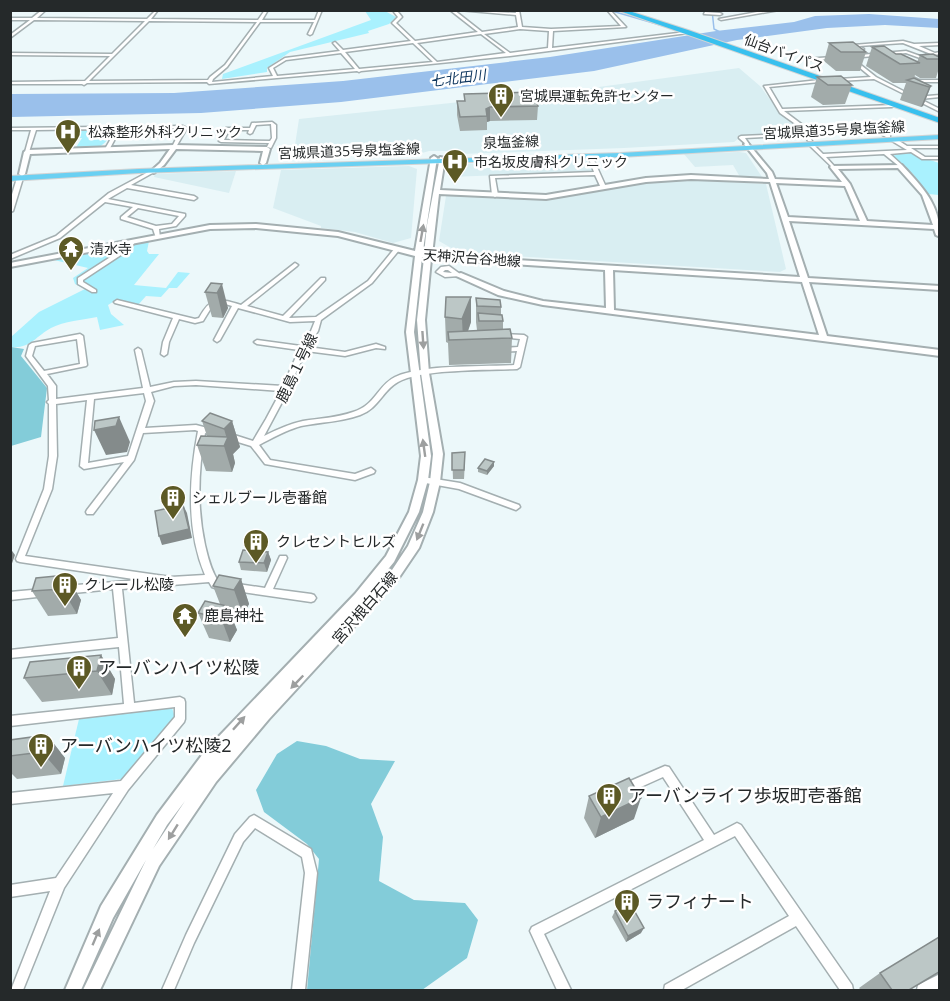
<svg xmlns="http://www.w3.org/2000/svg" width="950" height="1001" font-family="'Open Sans','Noto Sans JP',sans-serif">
  <rect width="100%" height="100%" fill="#ecf8fa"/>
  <g fill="#d9eef2">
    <path d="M739 68 760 86 781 114 799 127 801 133 737 136 738 139 734 142 624 148 460 154 453 151H429L419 154 293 158 299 119 584 89Z"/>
    <path d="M739 152 746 153 762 177H740L733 165 695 167 684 154Z"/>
    <path d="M588 159 593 171 591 172 449 177 451 168 460 164 506 162 508 167H519L518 162Z"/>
    <path d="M409 166 417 169 411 238 393 243 355 232 321 228V226L273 208 281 170Z"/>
    <path d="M236 171 229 193 154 177 155 174Z"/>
    <path d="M681 179 766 184 786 269 780 272 460 253 439 241 446 196 451 195 529 199 560 198 645 182Z"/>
  </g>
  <g fill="#a9f1fe">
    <path d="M361 11H385L396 17 389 24 368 31 369 33 290 52 267 68V72L222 79 223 74 371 20 365 11Z"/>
    <path d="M114 130C101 151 98 148 75 149L82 138 59 139 56 135 59 131Z"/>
    <path d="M907 152 939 163V195L928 194 913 174 892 156Z"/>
    <path d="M149 241 147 251 149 254H159L134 285 166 288 178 272 190 273 177 288H169L161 297 146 296 138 305 116 300 108 305 111 314 124 325 100 330 97 317C83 320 64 321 51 328 36 336 30 349 11 347V337L39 312 85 289 75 284 73 278 88 268 54 260Z"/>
    <path d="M172 708 175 717 122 779 63 786 79 719Z"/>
  </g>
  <g fill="#83ccd9">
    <path d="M11 347 24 349 21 356 47 388 41 437 11 446Z"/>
    <path d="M297 741 326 746 360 759 395 761 371 804 383 837 379 881 414 900 465 903 478 920 467 958 422 990H307L319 859 307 844 264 812 256 790 277 754Z"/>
  </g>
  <path fill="#9ac0eb" d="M869 14 939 19V28L885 25 827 28 737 40 594 71 341 102 201 113 11 117V94L174 93 343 81 550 57 716 31 794 22 815 16Z"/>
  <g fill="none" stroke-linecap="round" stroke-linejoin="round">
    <g stroke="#9ac0eb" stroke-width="1.5">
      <path d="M491 10 612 11 667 27"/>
      <path d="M712 10 714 29 720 32"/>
    </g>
    <defs>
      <g id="minor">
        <path d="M42 10H46L37 18 147 19 156 10H158L151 19 258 20 265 10H268L262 20H315L319 10H322L312 34 310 35 308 34 314 22H260L227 67 213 79 212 82 273 76 269 68 285 58 340 51 333 43 335 42 343 50 411 41 392 23 398 17 394 12 396 10H400L398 12 402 17 396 23 415 41 478 32 450 10H454L482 32 518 27 516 15 459 10 516 13 515 10H519L522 27 551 29 621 26 607 10H610L626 27 553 31 552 48 686 32 688 33 510 56 361 71 359 72 357 71 209 84 207 82 87 83 84 85 82 84H10V82L85 81 110 56 10 55V53L112 54 145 21 34 20 10 38V35L30 20H10V18H32ZM149 21 257 22 225 65 210 77 208 80 89 81ZM520 29 549 31 548 48 510 53 484 34ZM481 34 506 53 437 62 417 43ZM413 43 433 62 359 69 345 52ZM341 53 355 69 277 76 273 68 286 60Z"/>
        <path d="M768 10H779L721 20 719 19Z"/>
        <path d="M705 12 720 13 722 14 720 15 704 14Z"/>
        <path d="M903 41 914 44 940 43V45L919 46 935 53 940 52V54L920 58 906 53 852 58 876 77 915 97 940 95V97L920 99 940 109V112L874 79 838 81 836 80 838 79 871 77 848 58V56L906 51 920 56 931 54 903 43 859 46 864 49 862 50 853 45Z"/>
        <path d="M833 57 834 59 806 60 804 59Z"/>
        <path d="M911 76 919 80H940V82H918L910 78Z"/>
        <path d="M819 80 820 82 769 87 782 109 894 105V106L892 107 784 111 804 126 827 128 871 126 890 135V137H886L870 128 827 130 806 129 812 141H808L805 135 745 138 749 144 747 145 739 138V137L741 136 804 133 801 128 780 113 764 86Z"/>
        <path d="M272 122 276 125V138L271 148 267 147 269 143 221 142 219 141 226 128H250L252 123ZM271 124 272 138 270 141 224 140 229 130H249L248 133 250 134 252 133 256 125Z"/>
        <path d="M183 126 187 128 176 147 174 148 172 147 178 135 116 137 109 150 105 149 113 135 180 133 182 128 36 130 29 152 27 153 25 152 31 130H10V128Z"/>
        <path d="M892 139H896L907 146H940V148H911L925 157H940V159H922L911 152 890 154 902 165V166L900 167 884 154 826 157 835 167 833 168 809 145 813 144 823 154 907 150 892 141Z"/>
        <path d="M590 155 592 156 606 187 605 188H601L595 175 495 178 498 195 495 197 492 195 490 176 594 172 588 156Z"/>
        <path d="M152 170 156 171 131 185 194 196 197 198 194 200 127 188 108 199 185 214V216L176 226 159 229 160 238H156L153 229 121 219V217L133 207 105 202 60 238 10 259V255L56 236 109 193ZM138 208 179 216 172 224 156 226 127 217Z"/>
        <path d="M20 176 23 178 13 211 10 212V201L17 178Z"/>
        <path d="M130 241 135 242 130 249 83 280V282L96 290V292H92L78 284V278L126 247Z"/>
        <path d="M397 247 400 249 372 283 321 320 318 331 308 347 345 352 376 344 385 347V349L376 348 345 356 306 351 289 387 291 389 288 391 264 436C276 430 289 424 303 421 319 418 337 418 353 412 376 405 377 386 395 377 423 364 481 367 514 365L517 351 502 352 499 350 502 348 518 347 520 339 501 337 499 336V334L524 335 527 337 520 367 517 369C489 370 420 369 398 382 382 391 379 408 360 415 341 422 321 422 301 426 286 430 272 438 259 445L270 460 355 474 371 468 375 471 374 473 355 480 265 464 251 446 225 438 224 436 225 434 228 433 253 441 266 419 281 391 196 385 174 386 151 392 154 401 145 428 196 425 219 431 220 433 216 436 205 433C198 471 197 508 205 545 208 558 211 570 218 581L265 588 280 556H286L287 558 273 589 311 594 314 595 316 598 314 601 311 602 215 588 212 587 209 582 172 585 160 583 156 586 122 589 134 703 180 697 184 699 185 702V719L184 722 128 790 64 888 23 990H11L50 891 10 897V885L56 878 113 793 10 804V793L121 781 175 717V707L10 726V716L124 704 119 647 10 658V650L118 638 113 589 64 594 61 593 59 590 61 587 64 586 140 580 20 562 17 561 16 559 44 489 49 456V404L47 402 49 400 48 386 26 356 29 345 32 343 80 334 83 336 87 365 86 366 47 374 56 386V399L143 388 135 350 138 348 141 350 150 387 174 382 196 381 283 386 299 350 257 344 254 342 257 340 301 346 311 331 315 321 290 322 238 308 220 340 217 342 214 340 232 306 222 303 211 308 203 321 195 323 179 319 169 342 167 354 164 356 161 354 163 342 173 318 115 303 114 302 117 300 195 319 199 318C211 296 218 298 241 305L295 263 298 265 297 266 247 306 283 316 321 278H325V280L289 318 316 317 368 281 395 248ZM77 339 80 364 44 371 32 356 35 346ZM144 393 146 401 128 456 88 463 94 399ZM87 400 80 466 84 469 124 462 87 510 86 512 87 514H93L134 460 143 433 195 430 198 431C189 478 186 530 205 575L171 577 25 556 52 489 57 456 56 404Z"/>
        <path d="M449 266 460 274V276L445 277 436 272 441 267ZM445 270H448L452 273 443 272Z"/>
        <path d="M423 477 460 483 519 505 520 507 516 510 459 489 420 482 419 480 420 478Z"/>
        <path d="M43 589 46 590 48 593 46 596 10 600V592Z"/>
        <path d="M665 766 669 767 714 835 737 823 741 825 852 985 853 990H840L796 926 682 990H664L665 985 789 916 735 836 544 934 571 990H557L530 931 532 927 704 840 663 777 623 795 619 794 617 790 619 786Z"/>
        <path d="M254 815 311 849 317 873 305 990H292L305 873 302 857 255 828 243 842 194 943 174 990H162L186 935 235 834 250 817Z"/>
        <path d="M940 974V988L935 990H917L918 985Z"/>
      </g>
      <g id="tertiary">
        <path d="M747 142 772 172 775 179 842 182 830 167 831 166 902 165C923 188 940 204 940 237L936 235 934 229 789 221 808 278 940 286V290L809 282 827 336 940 350V356L543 305 498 295 454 275 461 273 504 291 543 301 606 308 605 270 431 259 425 320 429 373 443 454 440 482 433 512 419 548 398 579 269 719 216 782 159 866 100 990H83L146 860 113 918 81 990H65L101 906 157 815 205 751 355 594 386 556 409 512 418 480 421 456 406 332 415 256 338 236 256 228 210 229 10 267V263L210 225 256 224 338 232 415 251 431 158 434 156 437 158 424 243 423 253 424 254 427 225 440 157 445 158 440 190 546 195 646 178 691 175 769 179 767 173 744 144ZM898 168 922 195 933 225 867 221 850 184 838 169ZM691 179 770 182 800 277 432 255 439 194 546 199 646 182ZM776 183 845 186 860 221 788 217ZM422 257 424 258 417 320 421 373 433 454 430 482 423 512 408 546 390 573 331 636 363 600 394 562 419 512 428 480 431 456 414 332ZM613 270 802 282 819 335 614 310ZM185 801 153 849 167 825Z"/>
        <path d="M174 145 267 147 270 149 266 163 263 165 260 163 263 151 176 149 164 165 154 173 151 171 160 163 170 149 30 154 25 174 22 176 19 174 24 152 27 150Z"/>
      </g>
      <path id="primary" d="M940 135V139L620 157 139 173 10 181V176L139 169 620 153Z"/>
      <path id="trunk" d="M626 10 688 30 940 118V123L617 10Z"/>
    </defs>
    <use href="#minor" stroke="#a4afb1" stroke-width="3"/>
    <use href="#tertiary" stroke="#a4afb1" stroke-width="4"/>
    <use href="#primary" stroke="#d3d4d4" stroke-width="2"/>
    <use href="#trunk" stroke="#d3d4d4" stroke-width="2"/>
    <use href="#minor" fill="#fff" fill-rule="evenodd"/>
    <use href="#tertiary" fill="#fff" fill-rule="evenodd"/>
    <use href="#primary" fill="#6ad0f2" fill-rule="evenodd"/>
    <use href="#trunk" fill="#38c0ee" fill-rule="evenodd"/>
  </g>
  <g fill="#a2abaa">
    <path d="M829 43 866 52 860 71H836L824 61Z"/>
    <path d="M872 47 917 62 920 55 939 57V68L936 78H920L915 75 914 78 931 86 923 106 921 107 900 100 906 83H893L866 66Z"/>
    <path d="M817 77 852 85 845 104 823 105 811 97Z"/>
    <path d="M464 94 538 106 537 120 490 121 487 122V130L460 131 457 115V101H464Z"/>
    <path d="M211 283 228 308 223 318 212 317 205 292Z"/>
    <path d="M471 297V322L468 331H478L477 330 476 322V298L501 307V315L503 321V330L512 338 511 363 449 365 448 343 446 342 445 317Z"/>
    <path d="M202 421H232L240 447 233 454 235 463 232 472 206 471 197 445 207 436Z"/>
    <path d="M452 453 465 461 464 479H453Z"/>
    <path d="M494 466 487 475 478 472V468Z"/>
    <path d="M268 552 271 560 267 572 241 570 239 562Z"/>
    <path d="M66 575 81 600 77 614 48 616 32 591Z"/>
    <path d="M241 579 249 604 243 615 230 612 237 630 230 642 209 638 198 613 220 604 213 586Z"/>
    <path d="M101 655 115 679 112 695 42 702 24 678Z"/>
    <path d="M47 735 65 758 61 774 17 779 10 772V740Z"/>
    <path d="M589 796 634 819 595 838 584 818Z"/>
    <path d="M615 911 641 933 626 942 612 917Z"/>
    <path d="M880 973 910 990H861L859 988Z"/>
  </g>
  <g fill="#848b8b">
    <path d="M931 86 923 106 921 107 929 87Z"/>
    <path d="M490 107V121L487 122 486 109Z"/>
    <path d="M222 284 228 308 223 318 217 293Z"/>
    <path d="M471 297V322L465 339H463L462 319Z"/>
    <path d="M119 417 130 442 127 452 106 455 94 430Z"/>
    <path d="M232 421 240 447 233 454 235 463 232 472 224 446 227 439 224 429Z"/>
    <path d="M494 462V466L487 475V471Z"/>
    <path d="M183 505 187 513 192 538 162 545 159 536Z"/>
    <path d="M10 548 15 555 10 569Z"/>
    <path d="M268 552 271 560 267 572 264 563Z"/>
    <path d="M66 575 81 600 77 614 62 589Z"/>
    <path d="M241 579 249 604 243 615 234 590Z"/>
    <path d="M227 606 237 630 230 642 221 618Z"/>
    <path d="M101 655 115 679 112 695 97 671Z"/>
    <path d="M47 735 65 758 61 774 42 752Z"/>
    <path d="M641 798 634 819 595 838 601 817Z"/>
    <path d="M644 928 641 933 626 942 628 936Z"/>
  </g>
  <g fill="#bcc7c6" stroke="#848b8b" stroke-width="1.5">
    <path d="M853 42 866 52H841L829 43Z"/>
    <path d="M884 46 896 54H901L920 63 900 64 872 47Z"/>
    <path d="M933 54 939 57V59H927L920 55Z"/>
    <path d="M841 76 852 85H828L817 77Z"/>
    <path d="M914 78 931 86 929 87 907 80Z"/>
    <path d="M533 92 538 106 490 107 486 109 487 116 460 117 457 101H465L464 94Z"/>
    <path d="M211 283 222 284 217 293 205 292Z"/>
    <path d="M446 297H471L462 319 445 317Z"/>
    <path d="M476 298 500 300 501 307 477 306Z"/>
    <path d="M478 313 502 315 503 321H479Z"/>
    <path d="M510 329 512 338 449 340 448 332Z"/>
    <path d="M210 413 232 421 224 429 202 421Z"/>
    <path d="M119 417 116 426 94 430 95 421Z"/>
    <path d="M201 436 228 437 224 446 197 445Z"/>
    <path d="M465 452 464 470H452V453Z"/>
    <path d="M485 459 494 462 487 471 478 468Z"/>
    <path d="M183 505 189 529 159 536 155 511Z"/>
    <path d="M243 550 268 552 264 563 239 562Z"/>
    <path d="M66 575 62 589 32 591 36 578Z"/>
    <path d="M219 575 241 579 234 590 213 586Z"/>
    <path d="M205 601 227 606 221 618 198 613Z"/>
    <path d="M101 655 97 671 24 678 30 662Z"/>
    <path d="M47 735 42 752 10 756V740Z"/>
    <path d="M629 778 641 798 601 817 589 796Z"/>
    <path d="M630 903 644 928 628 936 615 911Z"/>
    <path d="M939 937V972L909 990H892L880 973Z"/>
  </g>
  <defs><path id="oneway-solid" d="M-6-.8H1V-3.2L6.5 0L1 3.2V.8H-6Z" transform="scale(1.5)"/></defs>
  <g fill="#9d9f9f">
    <use href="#oneway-solid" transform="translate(422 233) rotate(-80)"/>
    <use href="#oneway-solid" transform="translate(423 340) rotate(86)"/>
    <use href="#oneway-solid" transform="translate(424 448) rotate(-98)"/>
    <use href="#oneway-solid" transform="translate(420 532) rotate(112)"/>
    <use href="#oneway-solid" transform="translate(297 682) rotate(134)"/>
    <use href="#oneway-solid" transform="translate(239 723) rotate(-48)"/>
    <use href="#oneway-solid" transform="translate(173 832) rotate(122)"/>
    <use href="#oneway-solid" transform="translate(96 937) rotate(-67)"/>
  </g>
  <defs>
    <symbol id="building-pin" viewBox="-11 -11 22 30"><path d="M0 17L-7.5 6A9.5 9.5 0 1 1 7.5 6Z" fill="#5c5925" stroke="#fff"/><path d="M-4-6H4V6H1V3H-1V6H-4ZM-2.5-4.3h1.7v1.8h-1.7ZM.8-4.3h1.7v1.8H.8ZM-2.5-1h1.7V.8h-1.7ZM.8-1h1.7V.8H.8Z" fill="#fff"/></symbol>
    <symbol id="hospital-pin" viewBox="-11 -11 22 30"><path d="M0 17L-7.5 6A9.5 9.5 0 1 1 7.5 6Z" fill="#5c5925" stroke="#fff"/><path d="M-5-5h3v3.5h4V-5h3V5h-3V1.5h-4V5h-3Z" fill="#fff"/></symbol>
    <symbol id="temple-pin" viewBox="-11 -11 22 30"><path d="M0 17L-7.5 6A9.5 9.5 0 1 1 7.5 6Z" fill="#5c5925" stroke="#fff"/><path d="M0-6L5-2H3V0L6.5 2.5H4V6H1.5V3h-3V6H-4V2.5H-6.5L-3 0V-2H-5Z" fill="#fff"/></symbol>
  </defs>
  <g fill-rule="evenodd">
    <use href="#building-pin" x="486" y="81" width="30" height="40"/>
    <use href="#hospital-pin" x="53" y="117" width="30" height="40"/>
    <use href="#hospital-pin" x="440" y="147" width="30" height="40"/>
    <use href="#temple-pin" x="56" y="234" width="30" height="40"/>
    <use href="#building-pin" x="158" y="483" width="30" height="40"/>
    <use href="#building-pin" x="241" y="527" width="30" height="40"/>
    <use href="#building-pin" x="50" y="570" width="30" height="40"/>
    <use href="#temple-pin" x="170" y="601" width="30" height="40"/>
    <use href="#building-pin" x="64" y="653" width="30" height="40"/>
    <use href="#building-pin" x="26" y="731" width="30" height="40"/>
    <use href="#building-pin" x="594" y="781" width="30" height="40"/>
    <use href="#building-pin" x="612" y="887" width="30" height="40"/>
  </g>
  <g text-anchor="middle" stroke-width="5" stroke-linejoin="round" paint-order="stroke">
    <g font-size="14" fill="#25292a" stroke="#fff">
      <text transform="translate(784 53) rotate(20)" y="5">仙台バイパス</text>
      <text transform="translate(834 130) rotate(-3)" y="5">宮城県道35号泉塩釜線</text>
      <text transform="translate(511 142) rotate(-2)" y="5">泉塩釜線</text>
      <text transform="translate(349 151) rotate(-2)" y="5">宮城県道35号泉塩釜線</text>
      <text transform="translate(472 258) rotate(4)" y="5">天神沢台谷地線</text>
    </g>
    <g font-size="14" font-style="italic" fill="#0f375f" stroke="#fff">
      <text transform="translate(458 78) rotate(-7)" y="5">七北田川</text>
    </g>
    <g font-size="14" fill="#25292a" stroke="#fff" text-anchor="start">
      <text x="520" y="101">宮城県運転免許センター</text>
      <text x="88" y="137">松森整形外科クリニック</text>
      <text x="474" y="167">市名坂皮膚科クリニック</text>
      <text x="90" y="254">清水寺</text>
    </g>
    <g font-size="15" fill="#25292a" stroke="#fff">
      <text transform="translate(297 368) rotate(-64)" y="5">鹿島１号線</text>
      <text transform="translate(365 608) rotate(-49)" y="5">宮沢根白石線</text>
    </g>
    <g font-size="15" fill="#25292a" stroke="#fff" text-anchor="start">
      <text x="192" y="503">シェルブール壱番館</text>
      <text x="276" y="547">クレセントヒルズ</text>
      <text x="84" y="590">クレール松陵</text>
      <text x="204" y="621">鹿島神社</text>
    </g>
    <g font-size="18" fill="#25292a" stroke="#fff" text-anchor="start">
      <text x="98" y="674">アーバンハイツ松陵</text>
      <text x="60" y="752">アーバンハイツ松陵2</text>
      <text x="628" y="802">アーバンライフ歩坂町壱番館</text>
      <text x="646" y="908">ラフィナート</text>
    </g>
  </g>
  <rect width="950" height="1001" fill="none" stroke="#25292a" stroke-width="24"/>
</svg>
